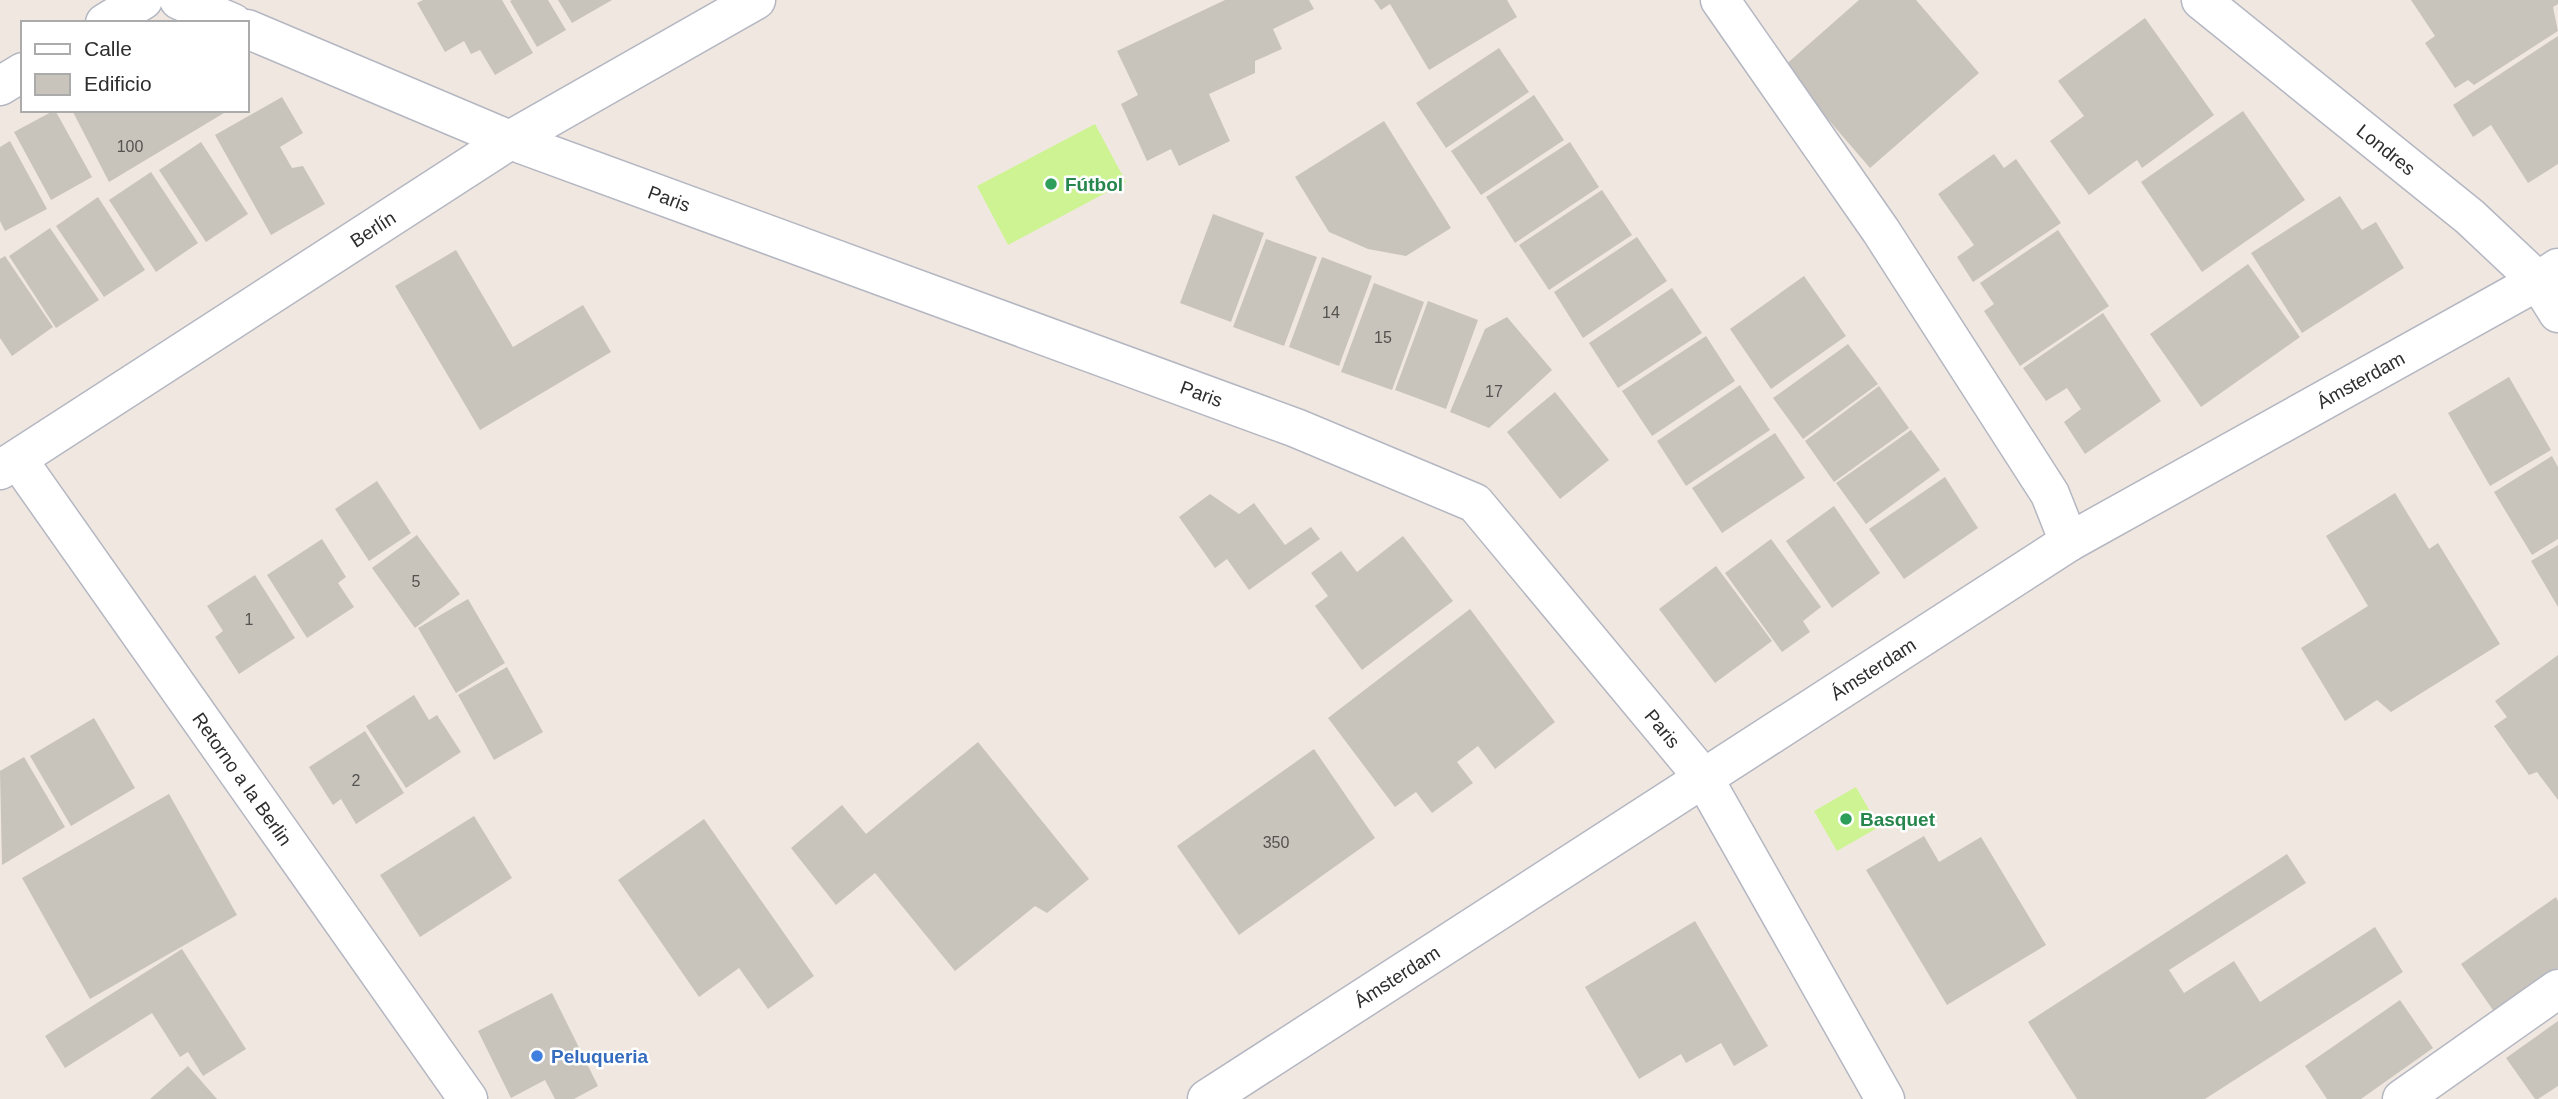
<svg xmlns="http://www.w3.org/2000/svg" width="2558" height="1099" font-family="Helvetica,sans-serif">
  <rect width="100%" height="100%" fill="#f0e8e0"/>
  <g fill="#cef393">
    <path d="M1095 124 1126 182 1008 245 977 186Z"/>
    <path d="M1856 787 1879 827 1837 851 1814 811Z"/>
  </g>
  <g fill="#c8c3bb">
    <path d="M423 0H502L533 53 495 75 480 50 471 54 464 41 445 52 417 3Z"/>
    <path d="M512 0H548L566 30 537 47 510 1Z"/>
    <path d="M558 0H612L572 23Z"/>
    <path d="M1225 0H1309L1314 9 1273 29 1282 49 1255 61V73L1209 94 1230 141 1179 166 1171 149 1147 161 1121 104 1138 95 1117 51Z"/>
    <path d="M1374 0H1507L1517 17 1429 70 1390 4 1381 10Z"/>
    <path d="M1859 0H1916L1979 73 1870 168 1783 67Z"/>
    <path d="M2411 0H2558V4L2553 7 2558 31 2474 85 2468 80 2455 88 2425 43 2435 36Z"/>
    <path d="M2145 18 2214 115 2142 168 2137 160 2089 195 2050 141 2084 116 2058 81Z"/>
    <path d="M2558 36V164L2528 183 2491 125 2473 137 2453 105Z"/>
    <path d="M1499 48 1529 92 1446 148 1416 103Z"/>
    <path d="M1534 95 1564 140 1481 195 1451 151Z"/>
    <path d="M282 97 303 133 280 147 292 168 303 166 325 204 271 235 215 135Z"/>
    <path d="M55 110 92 177 51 200 14 132Z"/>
    <path d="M72 110H229L109 182Z"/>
    <path d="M2243 111 2305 200 2202 272 2141 182Z"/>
    <path d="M1384 121 1451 228 1406 256 1368 249 1329 232 1295 177Z"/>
    <path d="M10 141 47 209 5 231 0 221V147Z"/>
    <path d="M201 142 248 214 206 242 159 170Z"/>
    <path d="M1570 142 1599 187 1515 243 1486 197Z"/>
    <path d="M1994 154 2004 168 2016 159 2061 223 1973 282 1957 257 1974 245 1938 194Z"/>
    <path d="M151 172 198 243 156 272 109 200Z"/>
    <path d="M1602 190 1632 235 1549 290 1519 245Z"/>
    <path d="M2340 196 2362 230 2376 222 2404 268 2302 333 2251 253Z"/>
    <path d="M98 197 145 270 104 297 56 226Z"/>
    <path d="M1213 214 1264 233 1231 322 1180 303Z"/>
    <path d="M50 228 99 300 56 328 9 256Z"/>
    <path d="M2058 230 2109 306 2020 366 1984 311 1994 304 1980 283Z"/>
    <path d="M1637 237 1667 281 1583 338 1554 292Z"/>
    <path d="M1266 239 1317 257 1284 346 1233 327Z"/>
    <path d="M456 250 513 347 583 305 611 352 480 430 395 286Z"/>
    <path d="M5 256 53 327 12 356 0 338V259Z"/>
    <path d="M1322 257 1372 276 1339 366 1289 347Z"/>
    <path d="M2248 264 2300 337 2201 407 2150 334Z"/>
    <path d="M1804 276 1846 336 1771 389 1730 329Z"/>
    <path d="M1374 283 1424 302 1392 390 1341 372Z"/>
    <path d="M1672 288 1702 333 1618 388 1589 343Z"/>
    <path d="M1428 301 1478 320 1446 409 1395 390Z"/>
    <path d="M2103 313 2161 401 2085 454 2064 422 2081 409 2067 388 2046 401 2023 368Z"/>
    <path d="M1507 317 1552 370 1489 428 1450 412 1485 329Z"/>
    <path d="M1706 336 1735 381 1652 436 1622 391Z"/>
    <path d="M1848 344 1878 384 1803 439 1773 398Z"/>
    <path d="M2509 377 2551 450 2490 486 2448 413Z"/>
    <path d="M1740 385 1770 430 1686 486 1657 441Z"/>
    <path d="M1879 386 1909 428 1834 482 1805 441Z"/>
    <path d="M1555 392 1609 460 1560 499 1507 432Z"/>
    <path d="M1911 430 1940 470 1866 524 1836 483Z"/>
    <path d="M1775 433 1805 478 1722 533 1692 488Z"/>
    <path d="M2552 456 2558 467V539L2532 555 2494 492Z"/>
    <path d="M1945 477 1978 528 1904 579 1869 529Z"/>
    <path d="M377 481 411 533 369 561 335 509Z"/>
    <path d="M2395 493 2429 549 2438 543 2500 644 2391 712 2377 700 2345 721 2301 648 2368 606 2326 536Z"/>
    <path d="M1210 494 1239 514 1254 503 1285 545 1311 527 1320 539 1249 590 1227 559 1215 568 1179 517Z"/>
    <path d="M1834 506 1880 573 1832 608 1786 541Z"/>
    <path d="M417 535 460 594 415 628 372 568Z"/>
    <path d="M1403 536 1453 601 1362 670 1315 606 1328 596 1311 573 1341 551 1357 572Z"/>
    <path d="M322 539 346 577 338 583 354 607 307 638 267 575Z"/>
    <path d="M1771 539 1821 607 1803 621 1810 632 1782 652 1725 573Z"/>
    <path d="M2558 545V607L2531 561Z"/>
    <path d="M1716 566 1772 641 1715 683 1659 609Z"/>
    <path d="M255 575 295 638 239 674 215 637 223 631 207 606Z"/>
    <path d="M468 599 505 663 456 693 418 628Z"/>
    <path d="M1470 609 1555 722 1495 769 1478 746 1457 762 1473 783 1432 813 1416 792 1395 807 1328 718Z"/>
    <path d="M2558 655V800L2537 772 2529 775 2494 726 2507 717 2495 701Z"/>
    <path d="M507 667 543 732 494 760 458 695Z"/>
    <path d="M414 695 429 720 437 715 461 752 406 788 366 726Z"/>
    <path d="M94 718 135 788 71 826 30 756Z"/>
    <path d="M365 731 404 793 356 824 341 799 333 805 309 767Z"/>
    <path d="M978 742 1089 879 1047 913 1035 906 955 971 875 873 836 905 791 848 842 805 866 834Z"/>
    <path d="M1314 749 1375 838 1239 935 1177 846Z"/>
    <path d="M24 757 65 827 2 865 0 771Z"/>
    <path d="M169 794 237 915 90 999 22 878Z"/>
    <path d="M474 816 512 878 420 937 380 875Z"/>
    <path d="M704 819 814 976 768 1009 739 968 699 997 618 880Z"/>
    <path d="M1924 836 1939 862 1981 837 2046 945 1947 1005 1866 870Z"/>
    <path d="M2287 854 2306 883 2169 970 2184 993 2234 961 2260 1002 2375 927 2403 972 2205 1099H2077L2028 1022Z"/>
    <path d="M2556 897 2558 901V968L2495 1013 2461 964Z"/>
    <path d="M1695 921 1768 1046 1734 1066 1721 1043 1686 1063 1681 1054 1639 1079 1585 987Z"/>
    <path d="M182 949 246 1049 203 1076 188 1052 180 1057 152 1013 65 1068 45 1036Z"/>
    <path d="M552 993 598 1086 574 1099H555L545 1080 511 1098 478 1031Z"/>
    <path d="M2400 1000 2433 1048 2361 1099H2327L2305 1066Z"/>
    <path d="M2558 1021V1086L2538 1099H2535L2506 1058Z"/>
    <path d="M188 1066 217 1099H150Z"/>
  </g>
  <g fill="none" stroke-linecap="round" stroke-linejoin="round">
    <defs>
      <g id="minor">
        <path d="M179 0 233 23"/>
        <path d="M1720 0 1881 231 2050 494 2069 542"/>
        <path id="s1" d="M2201 0 2470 217 2538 281 2558 313"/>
        <path d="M105 23 143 0"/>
        <path id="s2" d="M247 29 510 140 1296 428 1475 503 1703 777 1885 1099"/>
        <path d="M0 86 23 72"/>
        <path id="s3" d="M18 460 468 1099"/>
        <path id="s4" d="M0 470 510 140 756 0"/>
        <path id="s5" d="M1207 1099 2069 542 2538 281 2558 268"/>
        <path d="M2402 1099 2558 989"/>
      </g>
    </defs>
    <use href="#minor" stroke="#b4b7c2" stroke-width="41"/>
    <use href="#minor" stroke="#fff" stroke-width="38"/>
  </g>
  <g fill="#2e9e5b" stroke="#fff" stroke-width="2.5">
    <circle cx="1051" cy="184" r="7"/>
    <circle cx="1846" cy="819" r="7"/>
  </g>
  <circle fill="#3f7fe0" stroke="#fff" stroke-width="2.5" cx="537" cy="1056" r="7"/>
  <g text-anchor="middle" stroke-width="5" stroke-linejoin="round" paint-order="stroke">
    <g font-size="16" fill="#545351">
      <text x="130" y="152">100</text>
      <text x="1331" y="318">14</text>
      <text x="1383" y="343">15</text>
      <text x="1494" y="397">17</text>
      <text x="416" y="587">5</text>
      <text x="249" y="625">1</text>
      <text x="356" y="786">2</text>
      <text x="1276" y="848">350</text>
    </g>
    <g font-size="19" fill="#2e2e2e" stroke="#fff">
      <text dy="7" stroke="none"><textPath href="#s1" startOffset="238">Londres</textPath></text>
      <text dy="7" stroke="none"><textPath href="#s2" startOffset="455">Paris</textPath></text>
      <text dy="7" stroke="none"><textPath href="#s4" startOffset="444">Berlín</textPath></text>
      <text dy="7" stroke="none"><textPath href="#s5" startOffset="1360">Ámsterdam</textPath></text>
      <text dy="7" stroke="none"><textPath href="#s2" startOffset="1022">Paris</textPath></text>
      <text dy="7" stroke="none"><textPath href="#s5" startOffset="793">Ámsterdam</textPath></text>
      <text dy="7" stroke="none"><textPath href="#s2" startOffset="1610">Paris</textPath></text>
      <text dy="7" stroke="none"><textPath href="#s3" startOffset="390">Retorno a la Berlin</textPath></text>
      <text dy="7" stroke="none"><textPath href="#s5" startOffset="226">Ámsterdam</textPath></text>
    </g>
    <g font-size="19" font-weight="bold" fill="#27864d" stroke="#fff" text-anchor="start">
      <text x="1065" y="191">Fútbol</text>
      <text x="1860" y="826">Basquet</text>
    </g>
    <g font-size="19" font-weight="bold" fill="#366cbe" stroke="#fff" text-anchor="start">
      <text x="551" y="1063">Peluqueria</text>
    </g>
  </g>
  <rect x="21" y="21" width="228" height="91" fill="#ffffff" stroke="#ababab" stroke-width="2"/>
  <rect x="35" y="44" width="35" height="10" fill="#ffffff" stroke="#ababab" stroke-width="2"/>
  <text x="84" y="56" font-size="21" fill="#2e2e2e">Calle</text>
  <rect x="35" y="74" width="35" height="21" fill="#c8c3bb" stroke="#ababab" stroke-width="2"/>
  <text x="84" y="91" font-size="21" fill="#2e2e2e">Edificio</text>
</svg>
